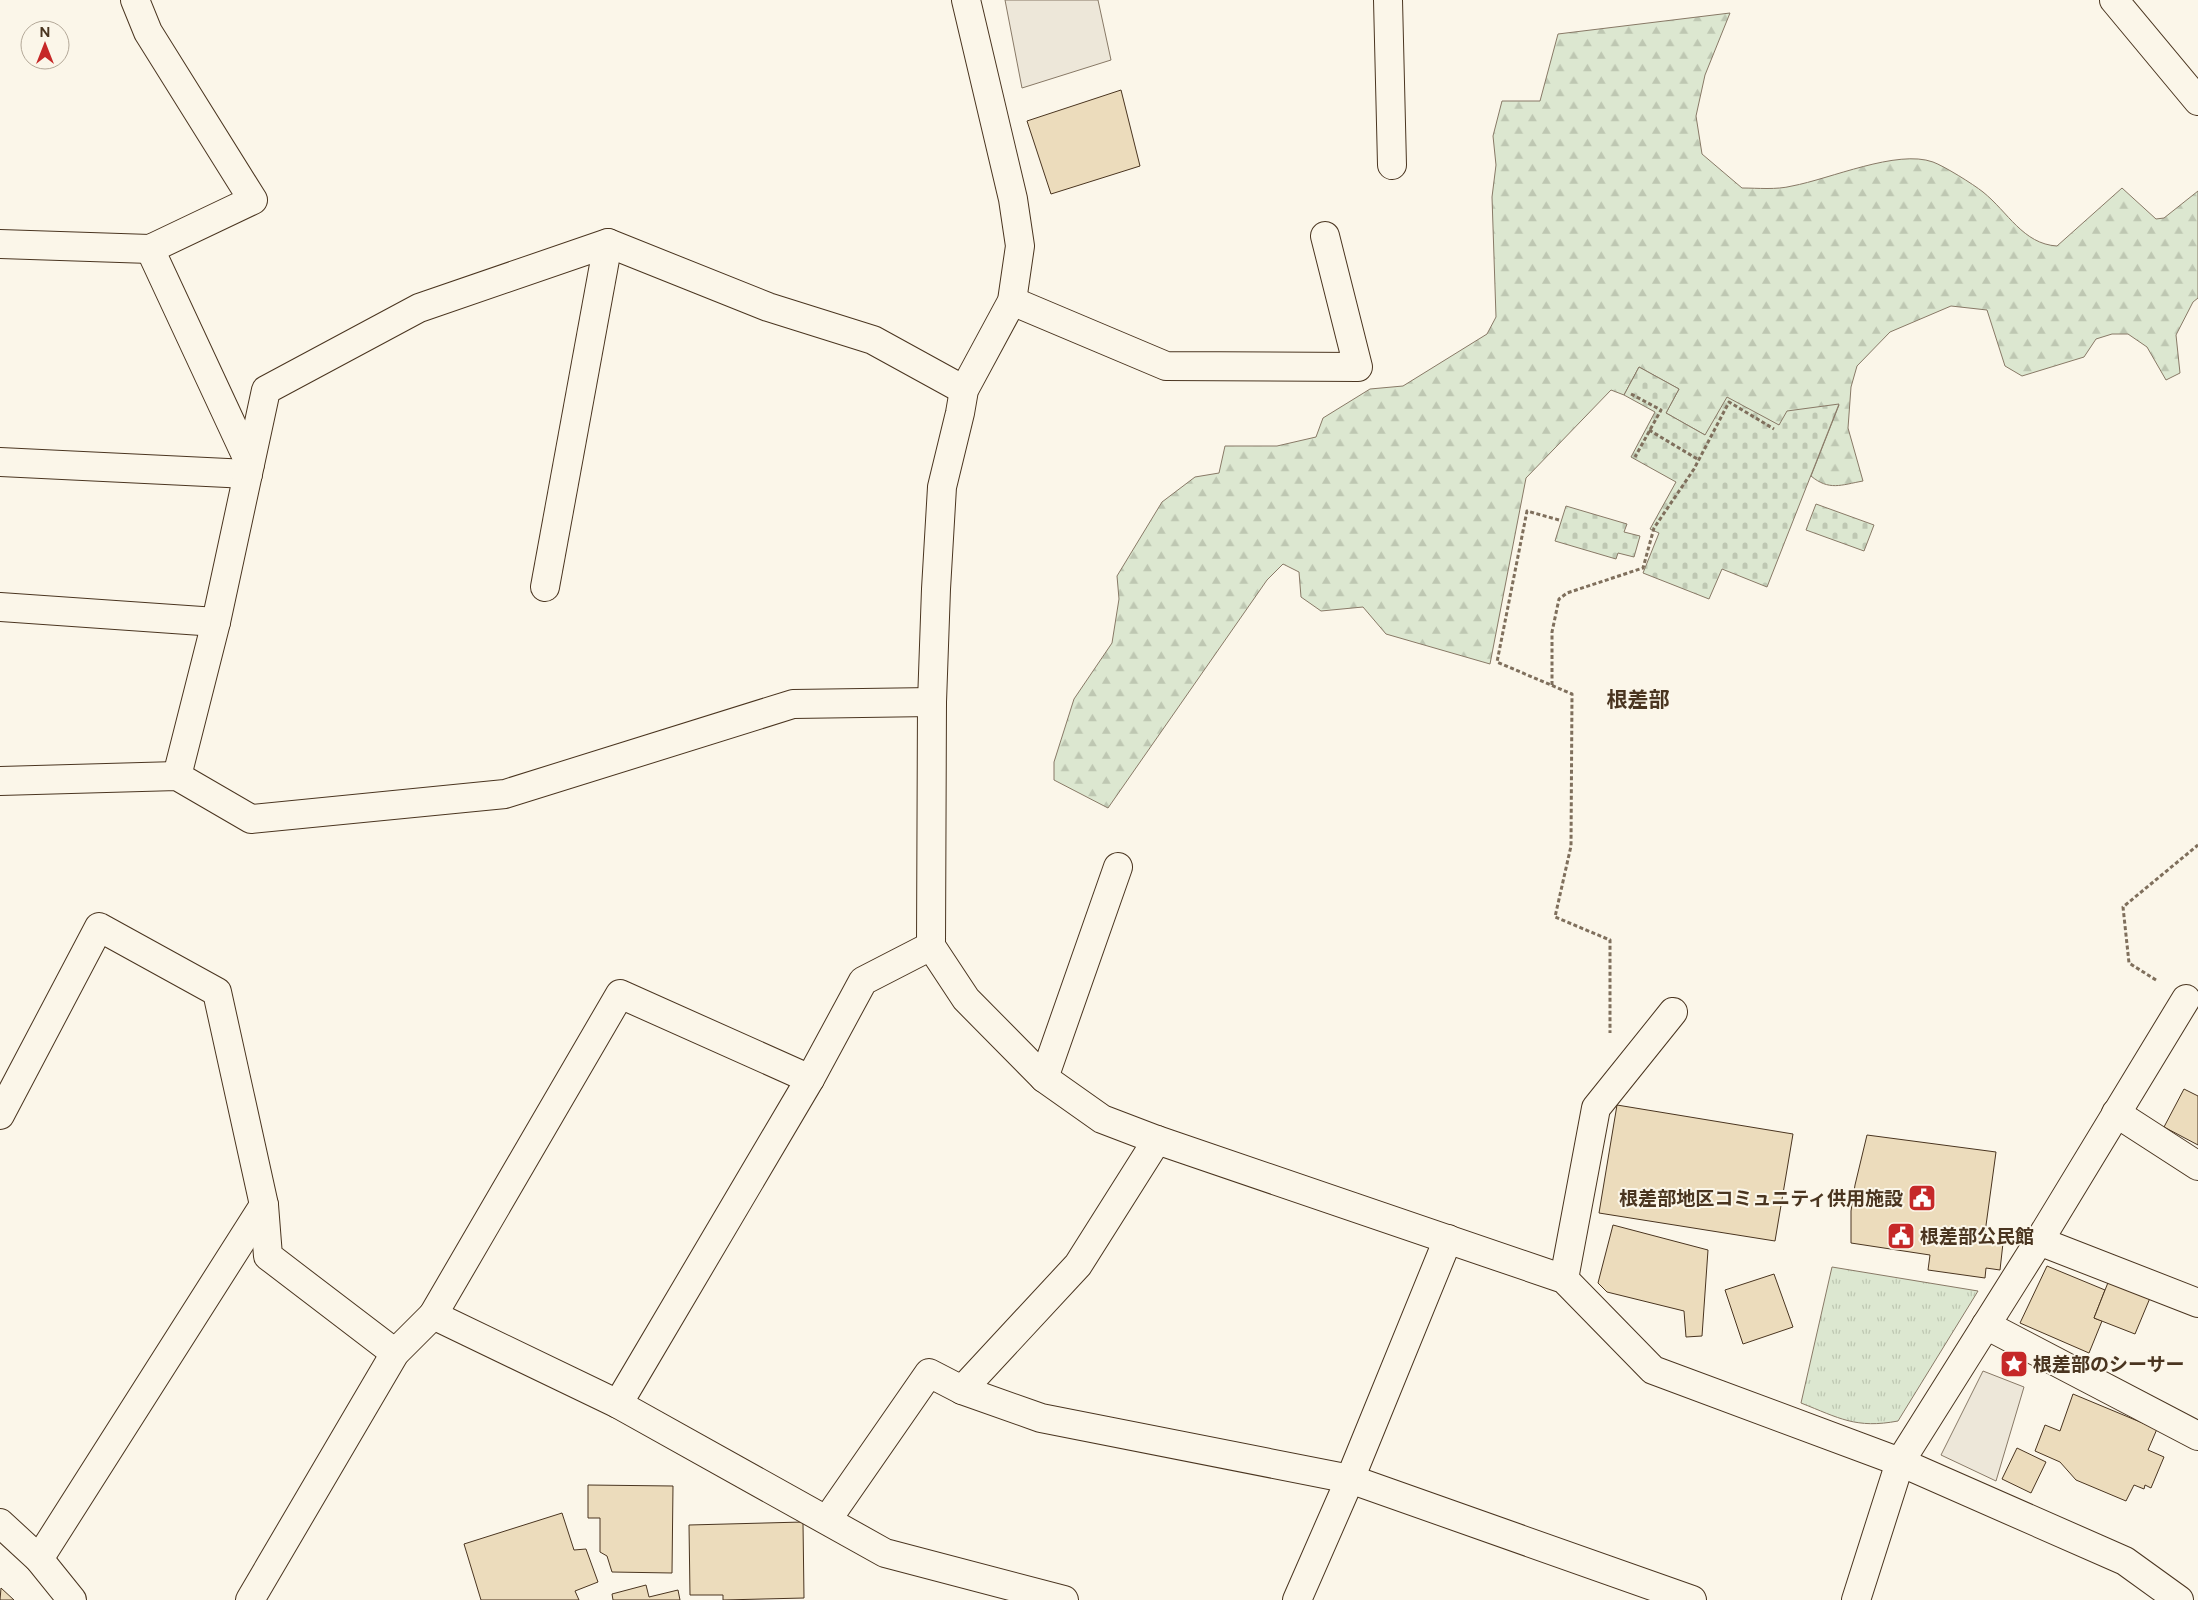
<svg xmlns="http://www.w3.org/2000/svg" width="2198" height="1600" font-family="Figtree,'Noto Sans JP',sans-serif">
  <defs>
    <pattern id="grass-tufts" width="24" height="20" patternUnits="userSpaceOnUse" patternTransform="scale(1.25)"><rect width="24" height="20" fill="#dce7d0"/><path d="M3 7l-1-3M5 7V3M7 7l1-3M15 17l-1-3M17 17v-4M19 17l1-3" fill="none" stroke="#bec7b2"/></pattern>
    <pattern id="forest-firs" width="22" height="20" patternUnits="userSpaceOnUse" patternTransform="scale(1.25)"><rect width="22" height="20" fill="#dce7d0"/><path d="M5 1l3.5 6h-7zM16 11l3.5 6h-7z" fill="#bec7b2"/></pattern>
    <pattern id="cemetery-stones" width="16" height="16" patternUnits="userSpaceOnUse" patternTransform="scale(1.25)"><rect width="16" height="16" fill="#dce7d0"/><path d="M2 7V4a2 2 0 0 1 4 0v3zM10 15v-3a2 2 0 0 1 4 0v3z" fill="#bec7b2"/></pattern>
  </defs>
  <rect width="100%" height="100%" fill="#fbf6e9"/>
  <path fill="url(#grass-tufts)" stroke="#887966" d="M1832 1267 1978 1291 1898 1421C1856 1429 1839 1418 1801 1403Z"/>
  <path fill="url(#forest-firs)" stroke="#887966" d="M1730 13 1705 75 1696 116 1702 154 1742 188C1758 188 1776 190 1792 186 1830 179 1897 149 1933 162 1944 166 1973 184 1983 192 2008 212 2023 244 2057 246L2122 188 2156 219 2164 218 2198 191V298L2193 302 2176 335 2180 373 2166 380 2147 347 2128 334H2112L2096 339 2084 357 2022 376 2005 366 1987 310 1951 306 1890 332 1857 366 1851 387 1848 428 1863 481C1841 485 1829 491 1811 476L1839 405 1779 425 1705 435 1666 413 1679 389 1639 367 1624 395 1611 390 1526 478 1490 664 1386 634 1363 607 1321 611 1301 597 1299 572 1283 564 1267 580 1108 808 1054 780V762L1074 699 1112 643 1119 599 1117 576 1162 502 1195 477 1219 473 1225 446H1277L1316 437 1323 418 1370 389 1403 386 1487 334 1496 317 1492 197 1496 165 1493 136 1502 101H1540L1558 34Z"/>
  <g fill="url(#cemetery-stones)" stroke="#887966">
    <path d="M1639 367 1679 389 1666 413 1705 435 1727 397 1779 425 1787 411 1839 404 1767 587 1722 569 1709 599 1643 573 1659 533 1650 529 1676 482 1631 457 1655 412 1624 395Z"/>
    <path d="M1816 504 1874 525 1864 551 1806 530Z"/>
    <path d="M1566 506 1627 524 1624 532 1640 536 1634 557 1618 553 1616 559 1555 541Z"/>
  </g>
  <g fill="#ede7d9" stroke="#887966">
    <path d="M1005 0H1098L1111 60 1022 88Z"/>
    <path d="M1983 1371 2024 1387 1996 1481 1941 1455Z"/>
  </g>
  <g fill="#ecdcbc" stroke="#4a3520">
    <path d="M1121 90 1140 166 1051 194 1027 121Z"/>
    <path d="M2184 1089 2198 1096V1145L2164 1127Z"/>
    <path d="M1617 1105 1793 1134 1775 1241 1599 1213Z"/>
    <path d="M1867 1135 1996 1152 1984 1240 2003 1243 2000 1270 1986 1268 1985 1278 1928 1270 1930 1255 1851 1243V1211L1855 1185Z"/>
    <path d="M1613 1225 1708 1250 1702 1336 1686 1337 1684 1311 1607 1292 1598 1283Z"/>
    <path d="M2047 1266 2105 1290 2094 1318 2102 1321 2089 1353 2020 1323Z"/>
    <path d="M1774 1274 1793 1327 1743 1344 1725 1290Z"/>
    <path d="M2109 1280 2150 1298 2135 1334 2094 1318Z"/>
    <path d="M2073 1394 2157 1429 2148 1450 2164 1457 2151 1488 2145 1485 2144 1489 2134 1485 2126 1501 2076 1480 2060 1462 2035 1451 2045 1425 2060 1431Z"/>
    <path d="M2017 1448 2046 1462 2031 1493 2002 1479Z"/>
    <path d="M588 1485 673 1486 672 1573 612 1572 607 1556 600 1552V1518H588Z"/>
    <path d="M562 1513 574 1550 586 1549 598 1582 575 1591 579 1600H481L464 1544Z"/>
    <path d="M803 1522 804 1598 723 1600V1595H690L689 1525Z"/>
    <path d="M646 1585 649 1597 678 1590 680 1600H613L612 1594Z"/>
    <path d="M1 1588 14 1600H0Z"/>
  </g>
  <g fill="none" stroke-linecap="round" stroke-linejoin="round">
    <defs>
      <g id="street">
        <path d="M966 0 1013 199 1020 246 1012 301 964 390 960 413 942 487 936 589 932 702 931 946 966 999 1044 1078 1102 1119 1157 1140 1564 1279 1653 1370 1900 1462 2125 1561 2179 1600"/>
        <path d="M1388 0 1392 165"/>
        <path d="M2114 0 2198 101"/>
        <path d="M0 244 150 249 253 200 148 32 135 0"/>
        <path d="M150 249 250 464"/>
        <path d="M1012 301 1166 366 1358 367 1325 236"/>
        <path d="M0 462 248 474"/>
        <path d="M545 587 608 243"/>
        <path d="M0 607 216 622"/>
        <path d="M177 776 216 622 266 390 419 308 608 243 768 307 873 340 964 390"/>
        <path d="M0 781 177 776 251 819 505 794 793 704 932 702"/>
        <path d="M1044 1078 1118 867"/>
        <path d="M2116 1113 2198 1166"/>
        <path d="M0 1115 99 927 217 992 264 1205 268 1256 395 1353"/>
        <path d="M2039 1241 2198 1303"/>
        <path d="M1564 1279 1596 1108 1673 1012"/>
        <path d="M433 1315 620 994 810 1079"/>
        <path d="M1986 1325 2198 1436"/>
        <path d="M962 1390 1041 1418 1350 1479 1692 1600"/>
        <path d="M618 1404 810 1079 863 981 931 946"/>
        <path d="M827 1520 929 1373 962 1390 1078 1265 1157 1140"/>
        <path d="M0 1523 39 1559 72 1600"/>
        <path d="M39 1559 264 1205"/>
        <path d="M250 1600 395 1353 433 1315 618 1404 885 1553 1064 1600"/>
        <path d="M1297 1600 1350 1479 1448 1239"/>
        <path d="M1856 1600 1900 1462 2039 1241 2186 999"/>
      </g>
    </defs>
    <use href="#street" stroke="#4a3520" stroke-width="30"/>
    <g stroke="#7f6f5c" stroke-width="3" stroke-dasharray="4 2.5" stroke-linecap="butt">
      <path d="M1631 394 1661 410 1635 457"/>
      <path d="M1649 430 1699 460"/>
      <path d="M1559 520 1527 511 1497 662 1572 694 1571 846 1555 917 1610 940V1033"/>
      <path d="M1552 685V632L1559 599 1567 593 1643 568 1654 528 1694 469 1729 402 1774 429"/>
      <path d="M2156 980 2129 963 2123 907 2198 845"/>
    </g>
    <use href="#street" stroke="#fbf6e9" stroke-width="28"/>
  </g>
  <defs>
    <symbol id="civic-square" viewBox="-11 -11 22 22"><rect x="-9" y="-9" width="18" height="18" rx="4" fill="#c62828" stroke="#fbf6e9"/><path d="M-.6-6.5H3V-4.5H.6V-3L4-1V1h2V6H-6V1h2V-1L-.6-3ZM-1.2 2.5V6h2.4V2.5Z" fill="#fff"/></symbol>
    <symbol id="sight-square" viewBox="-11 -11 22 22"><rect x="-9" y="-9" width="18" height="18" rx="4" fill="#c62828" stroke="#fbf6e9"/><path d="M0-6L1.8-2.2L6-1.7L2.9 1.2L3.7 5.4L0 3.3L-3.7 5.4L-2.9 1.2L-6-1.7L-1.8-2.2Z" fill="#fff"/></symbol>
  </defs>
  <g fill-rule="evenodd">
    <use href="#civic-square" x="1906" y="1182" width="32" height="32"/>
    <use href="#civic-square" x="1885" y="1220" width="32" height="32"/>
    <use href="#sight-square" x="1998" y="1348" width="32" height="32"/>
  </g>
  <g text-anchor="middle" stroke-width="4" stroke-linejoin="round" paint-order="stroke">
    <g font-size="19" font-weight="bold" fill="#4a3520" stroke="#fbf6e9" text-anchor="start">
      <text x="1903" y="1205" text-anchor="end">根差部地区コミュニティ供用施設</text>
      <text x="1920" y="1243">根差部公民館</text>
      <text x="2033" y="1371">根差部のシーサー</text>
    </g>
    <g font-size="21" font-weight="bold" fill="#4a3520" stroke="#fbf6e9">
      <text x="1638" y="707">根差部</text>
    </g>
  </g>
  <g transform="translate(45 45)"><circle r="24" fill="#fbf6e9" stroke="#b4a999"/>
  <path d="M0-4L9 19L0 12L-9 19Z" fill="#c62828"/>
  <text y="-8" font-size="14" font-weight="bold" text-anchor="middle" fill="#4a3520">N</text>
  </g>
</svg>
